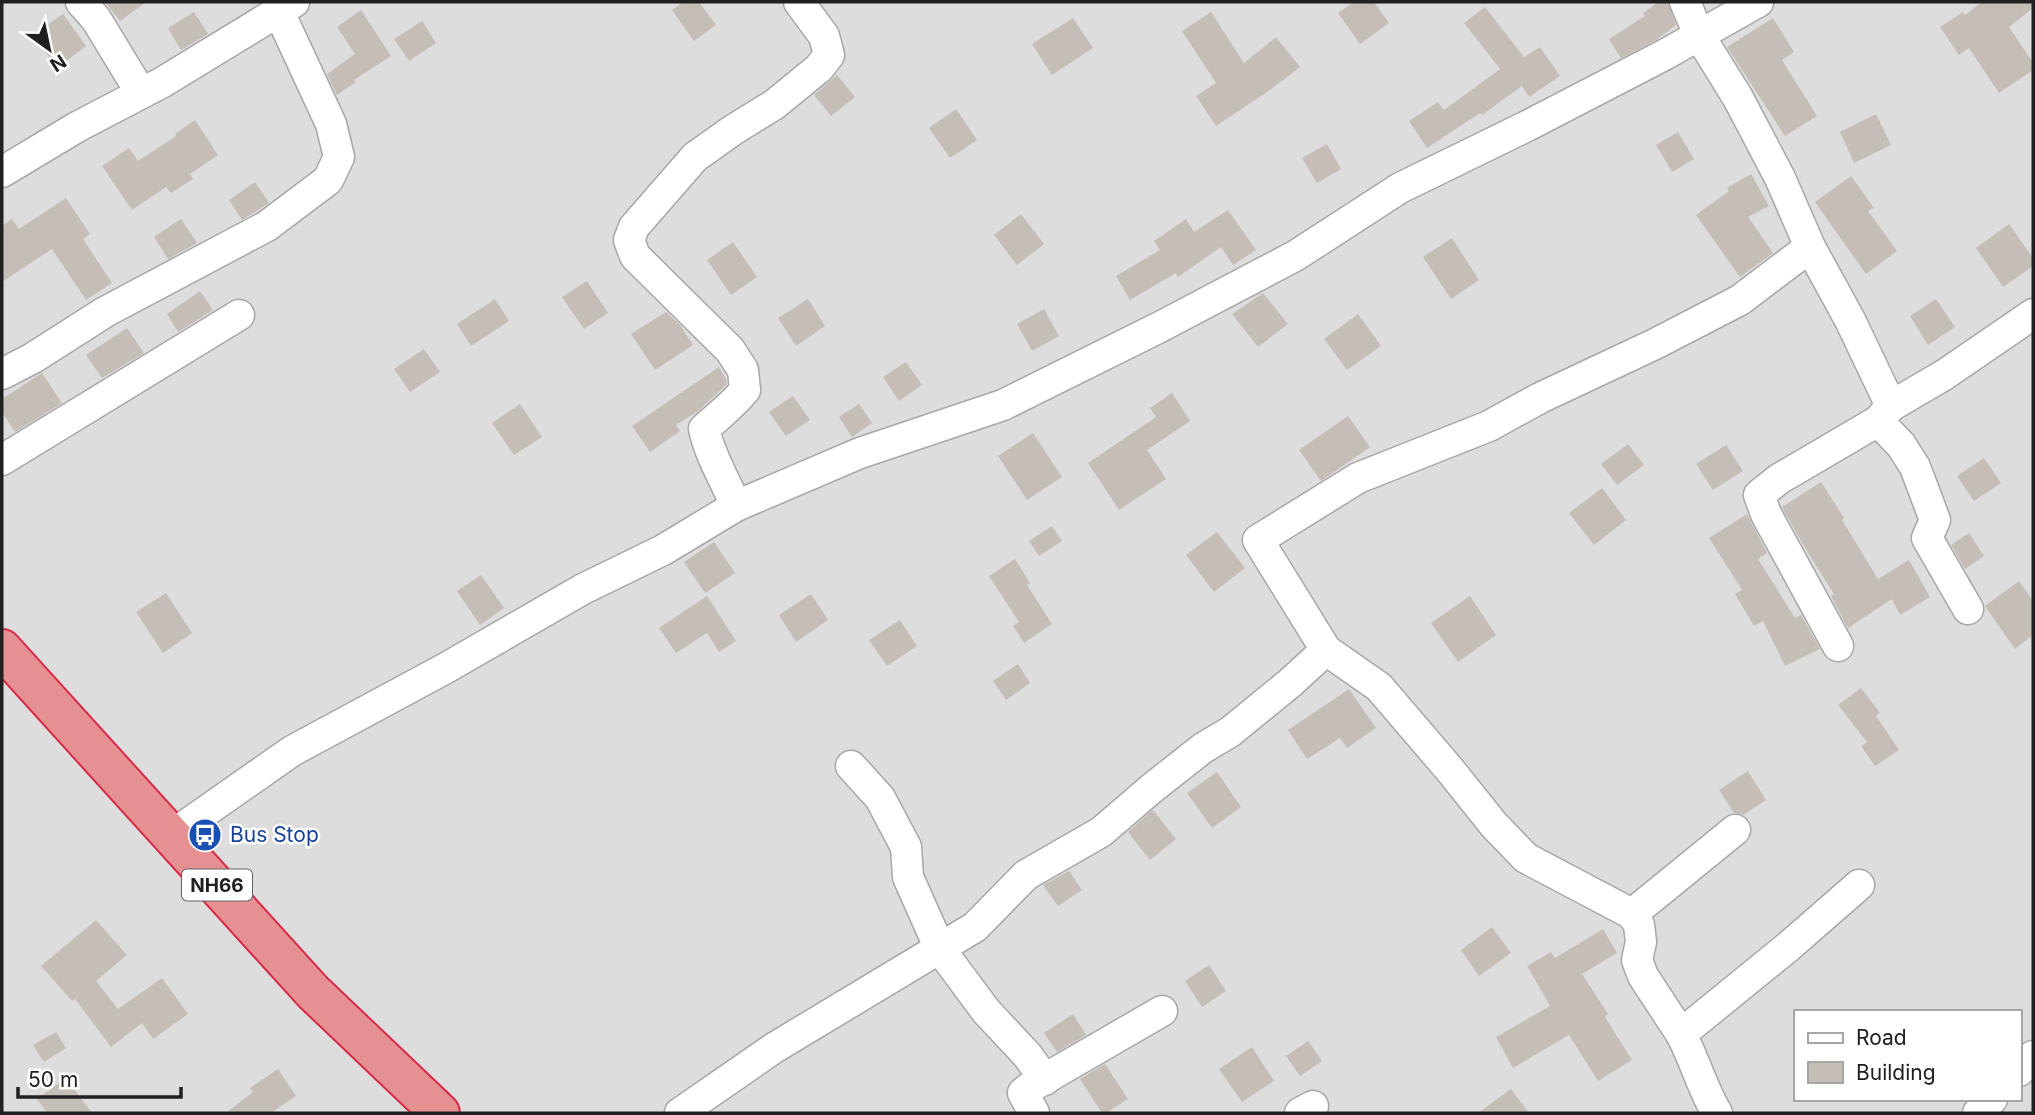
<svg xmlns="http://www.w3.org/2000/svg" width="2035" height="1115" font-family="Inter,sans-serif">
  <rect width="100%" height="100%" fill="#f0eee6"/>
  <path fill="#dedddd" fill-rule="evenodd" d="M2 2H2033V1113H2ZM1795 1012H2019V1099H1795Z"/>
  <g fill="#c5beb6">
    <path d="M105 2H146L120 21Z"/>
    <path d="M683 2H699L716 25 694 41 672 10Z"/>
    <path d="M1354 2H1374L1389 23 1360 44 1338 13Z"/>
    <path d="M1658 2H1668L1676 25 1656 40 1621 58 1609 39 1645 16 1643 13Z"/>
    <path d="M1982 2H2033V8L2009 27 2033 63V70L1999 93 1969 48 1959 55 1940 27 1963 12 1965 15Z"/>
    <path d="M1485 7 1524 57 1540 47 1560 76 1529 97 1522 86 1482 115 1480 113 1427 148 1409 121 1438 102 1444 110 1500 69 1464 23Z"/>
    <path d="M361 10 391 56 354 80 356 82 337 95 327 74 355 54 337 27Z"/>
    <path d="M194 12 208 34 181 50 168 28Z"/>
    <path d="M1211 12 1244 63 1276 37 1300 67 1270 90 1216 126 1196 96 1216 83 1182 31Z"/>
    <path d="M63 14 86 46 57 68 33 35Z"/>
    <path d="M1073 18 1093 48 1052 75 1032 44Z"/>
    <path d="M1773 18 1794 52 1782 60 1817 116 1785 136 1727 47Z"/>
    <path d="M422 21 436 43 409 61 394 39Z"/>
    <path d="M837 75 855 97 831 116 814 95Z"/>
    <path d="M956 109 977 140 950 158 929 128Z"/>
    <path d="M1876 114 1891 145 1854 163 1840 132Z"/>
    <path d="M195 120 218 155 190 174 193 179 171 193 166 187 132 210 102 166 129 148 138 161 176 136 175 134Z"/>
    <path d="M1678 132 1694 159 1672 172 1656 145Z"/>
    <path d="M1327 144 1341 169 1317 183 1302 158Z"/>
    <path d="M1751 174 1769 206 1748 217 1773 253 1740 277 1696 215 1729 191 1727 188Z"/>
    <path d="M1851 176 1874 208 1868 211 1897 251 1866 274 1815 202Z"/>
    <path d="M255 182 269 203 242 220 229 200Z"/>
    <path d="M66 198 90 234 83 239 112 283 86 300 52 249 2 282V226L12 219 19 229Z"/>
    <path d="M1228 210 1256 250 1233 265 1221 247 1178 277 1176 273 1130 300 1116 276 1160 250 1154 241 1186 219 1194 232Z"/>
    <path d="M1021 214 1044 244 1017 265 994 235Z"/>
    <path d="M181 219 197 243 168 259 154 237Z"/>
    <path d="M2009 224 2033 258V266L2003 287 1976 248Z"/>
    <path d="M1452 238 1479 280 1451 299 1423 257Z"/>
    <path d="M733 242 757 277 731 295 707 260Z"/>
    <path d="M587 281 608 313 584 329 562 297Z"/>
    <path d="M200 291 213 310 178 332 167 314Z"/>
    <path d="M1263 293 1288 324 1258 347 1232 314Z"/>
    <path d="M495 299 509 321 471 346 457 324Z"/>
    <path d="M808 299 825 326 796 346 778 318Z"/>
    <path d="M1936 299 1955 327 1928 345 1910 316Z"/>
    <path d="M1044 309 1059 336 1032 351 1017 324Z"/>
    <path d="M666 312 680 325 693 345 655 370 631 334Z"/>
    <path d="M1358 314 1381 346 1347 370 1324 339Z"/>
    <path d="M127 328 144 353 102 378 86 355Z"/>
    <path d="M424 349 440 372 410 392 394 369Z"/>
    <path d="M906 362 922 385 899 401 883 377Z"/>
    <path d="M719 367 726 379 727 384 698 411 676 425 680 431 650 452 632 426Z"/>
    <path d="M42 373 62 403 15 432 2 412V399Z"/>
    <path d="M1172 393 1190 421 1147 450 1166 479 1119 510 1088 463 1156 417 1150 408Z"/>
    <path d="M793 396 810 420 786 436 769 412Z"/>
    <path d="M520 404 542 437 514 455 492 423Z"/>
    <path d="M859 404 872 423 852 437 839 417Z"/>
    <path d="M1348 416 1370 447 1321 481 1299 450Z"/>
    <path d="M1033 433 1062 477 1027 500 998 456Z"/>
    <path d="M1628 444 1644 465 1617 485 1601 464Z"/>
    <path d="M1726 445 1743 471 1713 490 1696 464Z"/>
    <path d="M1984 458 2001 483 1974 501 1957 476Z"/>
    <path d="M1821 482 1844 518 1842 520 1878 579 1909 560 1930 597 1900 615 1892 599 1848 628 1831 596 1834 594 1802 543 1782 507Z"/>
    <path d="M1602 488 1626 520 1594 545 1569 513Z"/>
    <path d="M1747 514 1767 553 1758 559 1795 618 1801 615 1820 649 1785 666 1763 621 1754 626 1735 594 1742 590 1709 538Z"/>
    <path d="M1052 526 1062 541 1039 556 1029 541Z"/>
    <path d="M1217 532 1245 568 1214 592 1186 555Z"/>
    <path d="M1969 533 1984 556 1965 569 1951 545Z"/>
    <path d="M714 542 735 573 705 593 684 562Z"/>
    <path d="M1015 559 1030 583 1027 585 1052 624 1024 643 1013 626 1019 622 989 576Z"/>
    <path d="M481 575 504 608 480 625 457 591Z"/>
    <path d="M2019 581 2033 601V635L2015 649 1985 606Z"/>
    <path d="M166 593 192 633 163 653 136 612Z"/>
    <path d="M811 594 828 620 796 642 779 615Z"/>
    <path d="M707 596 736 641 719 652 707 633 676 653 659 628Z"/>
    <path d="M1470 596 1496 635 1458 662 1431 623Z"/>
    <path d="M900 620 917 646 887 666 869 640Z"/>
    <path d="M1018 664 1030 683 1006 700 993 681Z"/>
    <path d="M1861 688 1880 713 1876 716 1899 750 1875 766 1861 746 1867 742 1838 705Z"/>
    <path d="M1349 689 1376 728 1347 748 1340 738 1307 759 1288 730Z"/>
    <path d="M1748 771 1766 800 1743 815 1734 813 1719 790Z"/>
    <path d="M1217 772 1241 807 1212 828 1187 793Z"/>
    <path d="M1153 810 1176 839 1150 860 1128 832Z"/>
    <path d="M1069 871 1082 890 1058 906 1043 885Z"/>
    <path d="M96 920 127 955 96 981 118 1009 162 978 188 1014 153 1039 142 1023 111 1047 75 999 72 1001 41 966Z"/>
    <path d="M1492 927 1511 953 1479 976 1461 950Z"/>
    <path d="M1603 929 1617 953 1582 974 1608 1014 1605 1017 1632 1060 1598 1081 1569 1035 1513 1068 1496 1037 1550 1006 1527 966 1551 952 1555 958Z"/>
    <path d="M1209 965 1226 991 1202 1007 1185 981Z"/>
    <path d="M1073 1014 1086 1035 1057 1052 1044 1033Z"/>
    <path d="M56 1032 66 1048 44 1062 33 1045Z"/>
    <path d="M1308 1041 1322 1061 1300 1076 1286 1056Z"/>
    <path d="M1252 1047 1274 1081 1242 1102 1219 1069Z"/>
    <path d="M1105 1064 1128 1099 1106 1113H1102L1080 1079Z"/>
    <path d="M278 1069 296 1096 271 1113H226L253 1092 250 1088Z"/>
    <path d="M66 1078 92 1113H47L37 1099Z"/>
    <path d="M1511 1089 1529 1113H1478Z"/>
  </g>
  <g fill="none" stroke-linecap="round" stroke-linejoin="round">
    <defs>
      <g id="minor">
        <path d="M81 2 96 19 141 93"/>
        <path d="M1685 2 1699 35 1738 98 1780 178 1810 247 1850 320 1891 406 1878 421 1779 479 1759 495 1766 514 1838 646"/>
        <path d="M2 172 77 127 163 82 294 2"/>
        <path d="M2 374 33 358 105 312 267 226 328 180 339 157 331 124 279 12"/>
        <path d="M1891 406 1944 375 2033 314"/>
        <path d="M1878 421 1901 445 1915 467 1935 520 1927 538 1968 609"/>
        <path d="M2 460 239 315"/>
        <path d="M736 506C725 480 710 456 704 429 718 416 733 405 745 390L743 370 730 350 635 256 629 240 634 227 695 157 733 130 775 104 819 68 829 55 824 36 799 2"/>
        <path d="M851 766 880 798 906 847 908 877 940 949 986 1011 1028 1056 1045 1080"/>
        <path d="M1735 830 1632 914 1526 858 1494 825 1450 770 1379 687 1326 650 1258 540 1358 478 1489 426 1540 398 1655 344 1740 300 1810 247"/>
        <path d="M172 835 292 751 446 668 583 589 663 550 736 506 860 453 1003 405 1158 328 1295 256 1400 188 1527 126 1666 54 1758 2"/>
        <path d="M1632 914 1639 925 1641 942 1637 960 1643 976 1681 1034 1788 947 1859 885"/>
        <path d="M1681 1034C1695 1060 1702 1088 1717 1113"/>
        <path d="M2019 1071 2033 1056"/>
        <path d="M680 1113 774 1048 975 927 1026 875 1101 832 1151 789 1203 748 1230 732 1290 683 1326 650"/>
        <path d="M1034 1113 1023 1093 1029 1088 1162 1011"/>
        <path d="M1300 1113 1313 1106"/>
        <path d="M1978 1113 1992 1099"/>
      </g>
      <path id="highway" d="M2 649 313 992 440 1113"/>
    </defs>
    <use href="#minor" stroke="#a7a7a7" stroke-width="33"/>
    <use href="#highway" stroke="#d82a48" stroke-width="42"/>
    <use href="#minor" stroke="#fff" stroke-width="30"/>
    <use href="#highway" stroke="#e59091" stroke-width="38"/>
  </g>
  <defs>
    <symbol id="bus-disc" viewBox="-11 -11 22 22"><circle r="9.5" fill="#1a4fb4" stroke="#fff"/><path d="M-5-6H5V4H4V6H2V4H-2V6H-4V4H-5ZM-3.5-4V0h7V-4ZM-3.5 1.2v1.5H-2V1.2ZM2 1.2v1.5H3.5V1.2Z" fill="#fff"/></symbol>
  </defs>
  <g fill-rule="evenodd">
    <use href="#bus-disc" x="186" y="816" width="38" height="38"/>
  </g>
  <g text-anchor="middle" stroke-width="5" stroke-linejoin="round" paint-order="stroke">
    <rect fill="#fff" stroke="#636363" stroke-width="2" x="182" y="869.5" width="70" height="31" rx="5"/>
    <g font-size="19" font-weight="bold" fill="#202020">
      <text x="217" y="892">NH66</text>
    </g>
    <g font-size="21" fill="#164399" stroke="#fff" text-anchor="start">
      <text x="230" y="842">Bus Stop</text>
    </g>
  </g>
  <rect width="2035" height="1115" fill="none" stroke="#202020" stroke-width="7"/>
  <rect x="1794" y="1010" width="228" height="91" fill="#ffffff" stroke="#a6a6a6" stroke-width="2"/>
  <rect x="1808" y="1033" width="35" height="10" fill="#ffffff" stroke="#a6a6a6" stroke-width="2"/>
  <text x="1856" y="1045" font-size="21" fill="#202020">Road</text>
  <rect x="1808" y="1062" width="35" height="21" fill="#c5beb6" stroke="#a6a6a6" stroke-width="2"/>
  <text x="1856" y="1080" font-size="21" fill="#202020">Building</text>
  <g transform="translate(49 49) rotate(147)" stroke="#ffffff" stroke-width="5" paint-order="stroke">
  <path d="M0-5L12 26L0 18L-12 26Z" fill="#202020"/>
  <text y="-10" font-size="19" font-weight="bold" text-anchor="middle" fill="#202020">N</text>
  </g>
  <path d="M18 1087v10h163v-10" fill="none" stroke="#202020" stroke-width="3.5"/>
  <text x="28" y="1087" font-size="21" fill="#202020" stroke="#ffffff" stroke-width="5" paint-order="stroke">50 m</text>
</svg>
